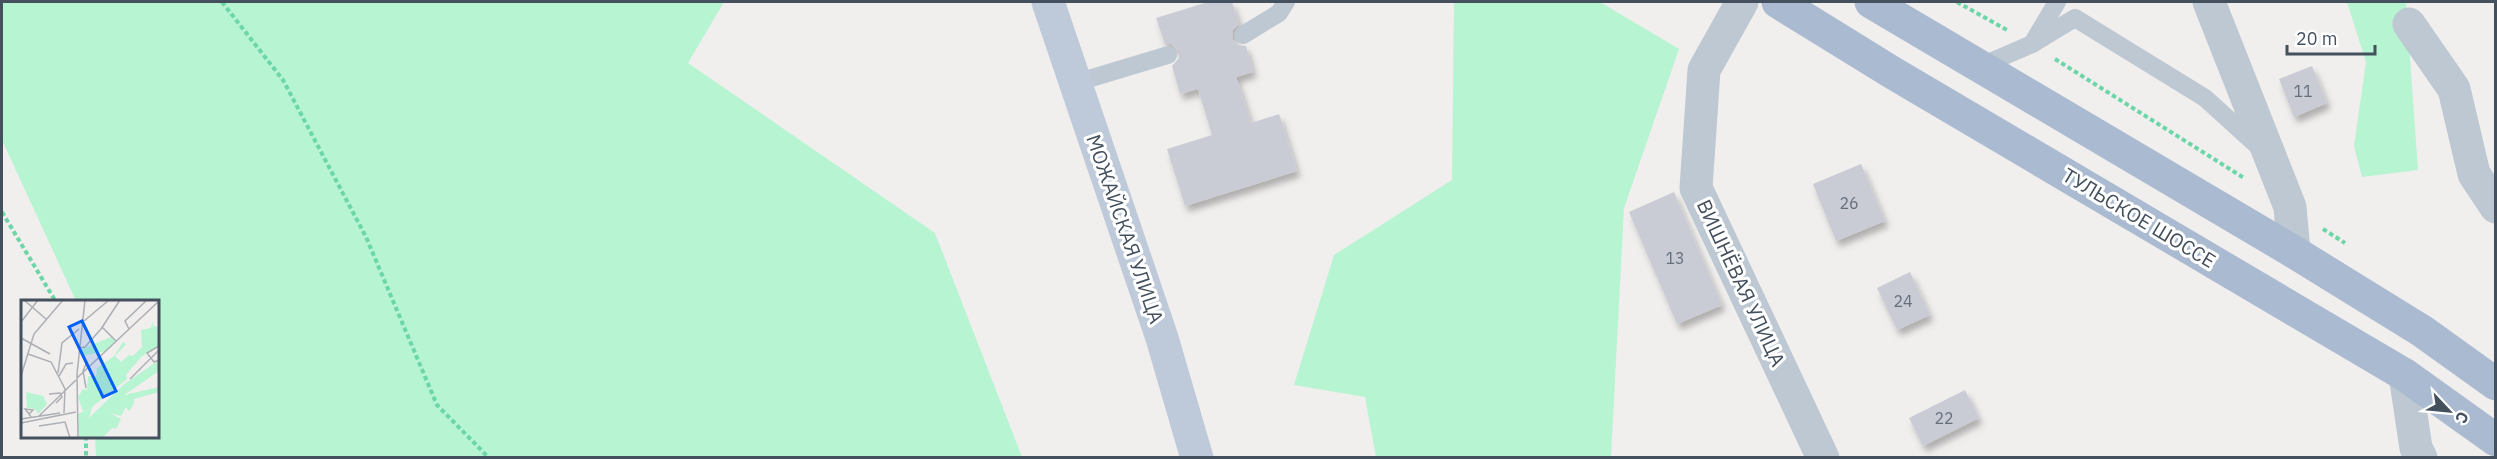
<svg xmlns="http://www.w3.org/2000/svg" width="2497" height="459" font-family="'IBM Plex Sans',sans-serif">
  <defs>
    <filter id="shadow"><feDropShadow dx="3.5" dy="6" stdDeviation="3" flood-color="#0004"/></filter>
  </defs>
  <rect width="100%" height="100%" fill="#f1eeee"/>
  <g fill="#b7f4d2">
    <path d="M2 2H724L688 63 935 233 1022 457H96L95 437 158 436V302L76 301 2 140Z"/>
    <path d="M1454 2H1600L1679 49 1624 208 1611 457H1376L1365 397 1294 385 1334 255 1452 180Z"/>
    <path d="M2347 2H2406L2418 170 2362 177 2354 146 2366 62Z"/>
  </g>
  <g fill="#c9ccd5" filter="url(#shadow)">
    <path d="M1208 2H1232L1239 24 1233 30V40L1238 45 1246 46 1253 72 1236 77 1251 123 1279 114 1297 171 1185 206 1167 149 1212 135 1198 89 1180 94 1172 66 1179 58V51L1171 44H1165L1156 18Z"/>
    <path d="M2312 66 2327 103 2294 117 2279 79Z"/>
    <path d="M1861 164 1885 221 1836 241 1813 184Z"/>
    <path d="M1674 192 1722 305 1677 324 1629 212Z"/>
    <path d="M1910 272 1930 315 1897 330 1877 288Z"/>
    <path d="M1965 390 1979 418 1923 446 1909 418Z"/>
  </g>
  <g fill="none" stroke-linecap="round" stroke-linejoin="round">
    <g stroke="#6bd6a7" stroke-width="4" stroke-dasharray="4.5 3" stroke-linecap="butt">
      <path d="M222 2 283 80 366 237 437 405 489 458"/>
      <path d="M1957 2 2007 30"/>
      <path d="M2055 59 2244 178"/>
      <path d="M2 212 56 302"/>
      <path d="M2323 229 2345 243"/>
      <path d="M86 436V458"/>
    </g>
    <g stroke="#bdc8d2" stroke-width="18">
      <path d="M1243 35 1279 13 1286 2"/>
      <path d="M2032 44 2075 18 2205 98 2259 147"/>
      <path d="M1981 66 2032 44 2057 2"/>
      <path d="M1075 83 1168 55"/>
    </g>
    <g stroke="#bdc8d2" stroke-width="33">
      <path d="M1742 2 1704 70 1696 188 1823 458"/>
      <path d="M2209 2 2290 207 2294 252"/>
      <path d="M2409 24 2454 89 2474 174 2496 207"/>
      <path d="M2405 375 2416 448 2421 458"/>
    </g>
    <path stroke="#becada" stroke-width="33" d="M1048 2 1162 338 1197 458"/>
    <g stroke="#aabbd1" stroke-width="33">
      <path d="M1778 2 1893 73 2405 375 2496 440"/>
      <path d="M1871 2 2294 252 2422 331 2496 384"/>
    </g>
  </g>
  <g text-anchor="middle" stroke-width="6" stroke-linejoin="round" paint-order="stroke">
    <g font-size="16" fill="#656f7c">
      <text x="2303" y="97">11</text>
      <text x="1849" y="209">26</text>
      <text x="1675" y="264">13</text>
      <text x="1903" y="307">24</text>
      <text x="1944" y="424">22</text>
    </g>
    <g font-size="20" fill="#44505e" stroke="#fff">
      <text transform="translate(2139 218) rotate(31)" y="7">ТУЛЬСКОЕ ШОССЕ</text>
      <text transform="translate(1125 229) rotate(71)" y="7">МОЖАЙСКАЯ УЛИЦА</text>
      <text transform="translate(1741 283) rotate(65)" y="7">ВИШНЁВАЯ УЛИЦА</text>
    </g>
  </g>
  <g transform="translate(21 300)">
    <rect width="138" height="138" fill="#f1eeee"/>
    <path d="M132 21V26L138 27V46L121 56 105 75 106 79 71 107 68 118 102 85 138 60V71L103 95 138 87V92L113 99V104L108 111 105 107 100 116 89 113 100 119 95 129 91 128 81 138H58L57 114 68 109 62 111 57 97 62 89 66 90 67 76 75 77 76 68 93 56 102 42 105 44 94 56 100 62 108 55 112 56 121 47 120 30 130 28ZM90 37 94 41 85 51 61 56V49ZM5 92 22 96 26 104 17 114 14 109 6 108Z" fill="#b7f4d2"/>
    <path fill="none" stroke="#acafb4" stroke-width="1.5" d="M3 0 25 19M63 21 88 0M0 22 17 0M81 27 95 41M108 29 104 21 125 1M0 38 29 54M138 46 126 53 133 62 138 60M58 48 64 47 80 29 99 0M7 54 30 62 44 89 43 113M37 73 41 43 58 29M0 76 13 34 42 0M38 76 45 64 52 63M56 78 138 1M109 79 138 50M65 88 62 71 66 62M28 94 39 93 41 97 35 103M8 114 4 109 12 110 8 114 10 117M18 116 55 80M0 119 39 113M0 123 55 112M18 126 44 122 49 138M57 138 56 74 64 0"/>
    <path fill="#035ff6" fill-opacity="0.15" stroke="#035ff6" stroke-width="3" d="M61 21 95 91 82 97 48 27Z"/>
    <rect width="138" height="138" fill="none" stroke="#44505e" stroke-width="3"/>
  </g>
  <rect width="2497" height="459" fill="none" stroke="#44505e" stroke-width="6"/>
  <g transform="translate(2449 411) rotate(116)" stroke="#ffffff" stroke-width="4.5" paint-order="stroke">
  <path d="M0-4.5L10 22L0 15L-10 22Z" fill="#44505e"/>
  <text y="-9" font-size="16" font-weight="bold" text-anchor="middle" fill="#44505e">С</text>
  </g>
  <path d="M2287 45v9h88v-9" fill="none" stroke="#44505e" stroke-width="3"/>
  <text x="2296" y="45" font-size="18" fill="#44505e" stroke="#ffffff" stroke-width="4.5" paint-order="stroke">20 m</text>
</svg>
